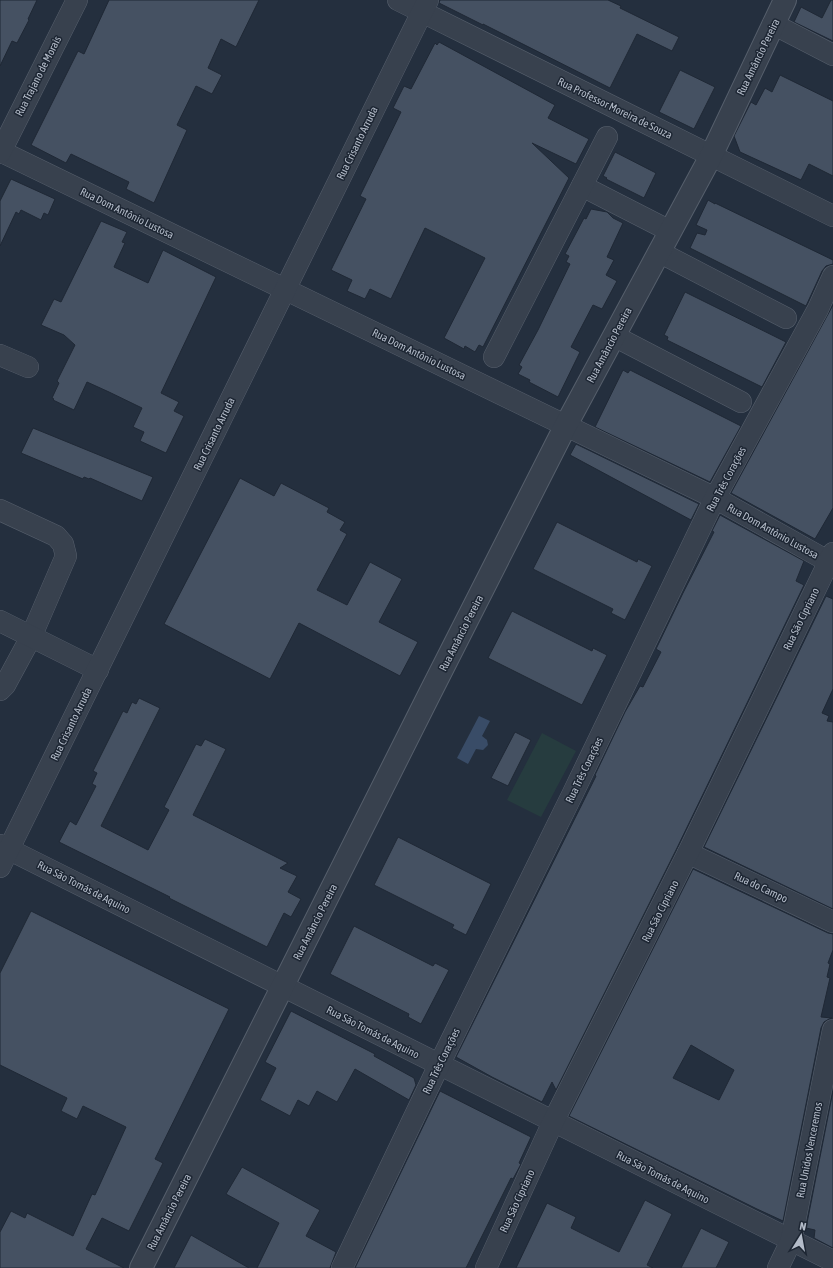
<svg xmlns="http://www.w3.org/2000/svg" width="833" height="1268" font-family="'Asap Condensed',sans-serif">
  <rect width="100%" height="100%" fill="#242f3e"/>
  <path fill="#263c3f" d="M542 733 576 751 541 817 507 800Z"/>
  <path fill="#394c67" d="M479 716 490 721 482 736 487 740 488 745 483 750 476 749 468 764 457 758Z"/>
  <g fill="#455162" stroke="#1f2835" fill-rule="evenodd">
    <path d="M0 0H37L28 19 29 20 17 43 12 41 0 66Z"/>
    <path d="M109 0H259L236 47 221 39 208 68 222 75 212 94 196 86 177 125 187 130 154 203 126 189 129 182 71 154 66 163 31 145 78 51 84 54Z"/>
    <path d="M440 0H608L621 6 620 8 679 37 672 51 637 34 610 88 483 24V25L439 3Z"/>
    <path d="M831 0H833V41L794 22 801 7 822 18Z"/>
    <path d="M439 42 555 105 548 118 589 139 576 164 532 143 569 178 483 347 479 345 475 352 465 346 464 349 444 338 485 258 425 228 391 299 370 289 365 299 347 291 352 280 331 270 366 199 360 196 401 112 393 108 404 86 411 89 435 43 437 45Z"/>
    <path d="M680 70 715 87 694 129 659 112Z"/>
    <path d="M780 75 833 101V176L809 164 801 180 740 152 734 136 751 102 756 105 765 88 772 92Z"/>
    <path d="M615 152 656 173 644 198 606 179 607 178 603 176Z"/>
    <path d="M11 179 55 199 48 215 44 213 41 220 21 210 19 214 16 212 0 246V201Z"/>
    <path d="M708 200 715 204V203L833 260V264L826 266 822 271 806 306 690 248 697 233 705 235 707 230 696 225Z"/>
    <path d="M591 209 607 212 613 218 623 223 607 257 614 260 606 275 617 281 602 309 593 305 571 347 580 352 558 397 529 382 530 380 518 374 522 367 519 365 538 330 570 264 566 262 569 256 565 254 584 218 586 219Z"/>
    <path d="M101 221 127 232 122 242 125 243 114 267 148 283 163 250 216 277 161 393 179 402 174 411 184 416 166 453 140 441 144 432 133 427 142 408 109 392 87 382 74 410 53 400 54 399 52 398 59 383 57 381 75 345 64 335 41 325 54 299 61 302Z"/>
    <path d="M685 292 786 342 762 387 667 340 668 337 664 335Z"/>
    <path d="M833 305V508L815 539 731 493Z"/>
    <path d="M623 370 628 373 630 370 741 426 710 482 595 427Z"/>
    <path d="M33 428 153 477 142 501 90 478 89 479 84 477 83 479 21 453Z"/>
    <path d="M576 444 699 504 691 520 570 455Z"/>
    <path d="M240 478 274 496 281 483 329 508 327 512 345 522 340 530 347 534 317 590 347 605 370 562 402 579 379 622 418 642 400 676 299 623 270 679 164 624Z"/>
    <path d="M720 515 804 561 796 581 804 585 677 848 556 1090 552 1082 542 1102 492 1077 456 1057 596 776 595 775 625 712 640 686 643 687 646 681 661 652 656 649 683 593 714 532 712 531Z"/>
    <path d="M557 522 637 562 638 559 652 566 625 620 611 613 613 609 533 569Z"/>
    <path d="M826 596 833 599V689L822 713 829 716 827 721 833 722V909L704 847Z"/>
    <path d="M512 611 592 651 593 648 607 655 582 705 488 658Z"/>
    <path d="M139 698 160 708 101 826 148 850 169 810 164 807 196 744 201 746 205 739 226 749 193 815 288 863 280 868 297 876 288 892 301 899 291 917 284 913 267 947 169 898 170 897 59 842 70 821 76 825 96 786 92 784 97 773 93 771 123 711 127 713 132 702 136 704Z"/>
    <path d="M515 732 531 740 508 786 491 778Z"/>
    <path d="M398 837 491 884 466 935 452 928 454 925 374 885Z"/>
    <path d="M693 869 828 933 833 934V950L828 963 830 964 827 977 830 978 821 1017 832 1018 829 1019 824 1022 821 1028 783 1221 757 1209 569 1116ZM691 1045 734 1070 719 1100 673 1078Z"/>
    <path d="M31 911 229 1009 155 1159 163 1163 129 1231 102 1218 86 1249 124 1268H0V1232L11 1211 25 1218 27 1213 73 1236 92 1194 95 1195 126 1127 83 1106 77 1119 61 1111 67 1098 0 1065V973Z"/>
    <path d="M354 926 433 966 435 963 449 970 421 1024 408 1017 409 1014 330 974Z"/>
    <path d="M291 1011 375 1054 374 1056 414 1078 416 1085 409 1100 355 1069 337 1102 317 1091 309 1106 298 1100 290 1116 260 1100 276 1068 265 1062Z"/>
    <path d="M440 1091 531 1137 519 1163 521 1164 513 1179 511 1178 466 1268H355Z"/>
    <path d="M833 1091V1248L814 1238 815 1230 806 1228Z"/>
    <path d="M242 1167 320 1210 306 1236 336 1252 330 1268H257L279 1223 226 1194Z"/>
    <path d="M645 1200 672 1214 647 1265 653 1268H516L547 1203 576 1217 571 1228 619 1252Z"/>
    <path d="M701 1228 729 1242 716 1268H681Z"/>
    <path d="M191 1235 249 1268H174Z"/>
  </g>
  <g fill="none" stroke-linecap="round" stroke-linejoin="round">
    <defs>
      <g id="minor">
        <path d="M398 0 833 216"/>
        <path d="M773 24 833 55"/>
        <path d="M0 151 715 498 833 564"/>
        <path d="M0 153 77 0"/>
        <path d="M582 186 670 231"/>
        <path d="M659 252 786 318"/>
        <path d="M614 336 741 402"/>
        <path d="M0 355 28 367"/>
        <path d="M494 357 607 137"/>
        <path d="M0 510 56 536 63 544 66 556 31 637 5 685 0 690"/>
        <path d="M0 621 98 670"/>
        <path d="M0 845 833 1261"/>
        <path d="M688 853 833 922"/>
        <path d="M0 867 428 0"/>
        <path d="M342 1268 439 1065 573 793 715 498 818 309 833 276"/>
        <path d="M486 1268 553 1122 688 853 833 553"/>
        <path d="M778 1268 791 1241 833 1030"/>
      </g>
      <path id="tertiary" d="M141 1268 429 695 566 425 711 156 785 0"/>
    </defs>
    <use href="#minor" stroke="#565f6c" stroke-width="22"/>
    <use href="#tertiary" stroke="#565f6c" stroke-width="24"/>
    <use href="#minor" stroke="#38414e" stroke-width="21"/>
    <use href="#tertiary" stroke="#38414e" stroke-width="22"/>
  </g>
  <g text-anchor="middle" stroke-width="3" stroke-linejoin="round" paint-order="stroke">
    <g font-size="11" fill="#b4bcc9" stroke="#1d2633">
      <text transform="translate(758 57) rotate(-64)" y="4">Rua Amâncio Pereira</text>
      <text transform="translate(38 76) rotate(-63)" y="4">Rua Trajano de Morais</text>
      <text transform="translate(615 108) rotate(26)" y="4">Rua Professor Moreira de Souza</text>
      <text transform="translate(357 143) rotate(-64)" y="4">Rua Crisanto Arruda</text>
      <text transform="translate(127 213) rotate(26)" y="4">Rua Dom Antônio Lustosa</text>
      <text transform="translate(609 345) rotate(-62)" y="4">Rua Amâncio Pereira</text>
      <text transform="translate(419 354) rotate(26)" y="4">Rua Dom Antônio Lustosa</text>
      <text transform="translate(214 434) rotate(-64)" y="4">Rua Crisanto Arruda</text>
      <text transform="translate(726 479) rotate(-62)" y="4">Rua Três Corações</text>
      <text transform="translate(773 531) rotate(29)" y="4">Rua Dom Antônio Lustosa</text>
      <text transform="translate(801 619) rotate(-64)" y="4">Rua São Cipriano</text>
      <text transform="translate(461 633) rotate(-63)" y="4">Rua Amâncio Pereira</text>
      <text transform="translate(71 724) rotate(-64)" y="4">Rua Crisanto Arruda</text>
      <text transform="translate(584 770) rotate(-64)" y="4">Rua Três Corações</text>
      <text transform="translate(84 887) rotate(27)" y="4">Rua São Tomás de Aquino</text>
      <text transform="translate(761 887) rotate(25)" y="4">Rua do Campo</text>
      <text transform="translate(660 911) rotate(-63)" y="4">Rua São Cipriano</text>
      <text transform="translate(315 922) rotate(-63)" y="4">Rua Amâncio Pereira</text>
      <text transform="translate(373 1032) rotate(27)" y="4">Rua São Tomás de Aquino</text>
      <text transform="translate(441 1061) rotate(-64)" y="4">Rua Três Corações</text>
      <text transform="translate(809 1150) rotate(-79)" y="4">Rua Unidos Venceremos</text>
      <text transform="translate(663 1177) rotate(27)" y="4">Rua São Tomás de Aquino</text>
      <text transform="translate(517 1201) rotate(-65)" y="4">Rua São Cipriano</text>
      <text transform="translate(169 1212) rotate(-63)" y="4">Rua Amâncio Pereira</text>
    </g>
  </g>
  <g transform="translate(801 1236) rotate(11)" stroke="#1d2633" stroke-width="3" paint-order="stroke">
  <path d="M0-3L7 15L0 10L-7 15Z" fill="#b4bcc9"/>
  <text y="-6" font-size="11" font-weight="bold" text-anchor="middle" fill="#b4bcc9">N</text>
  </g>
</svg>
